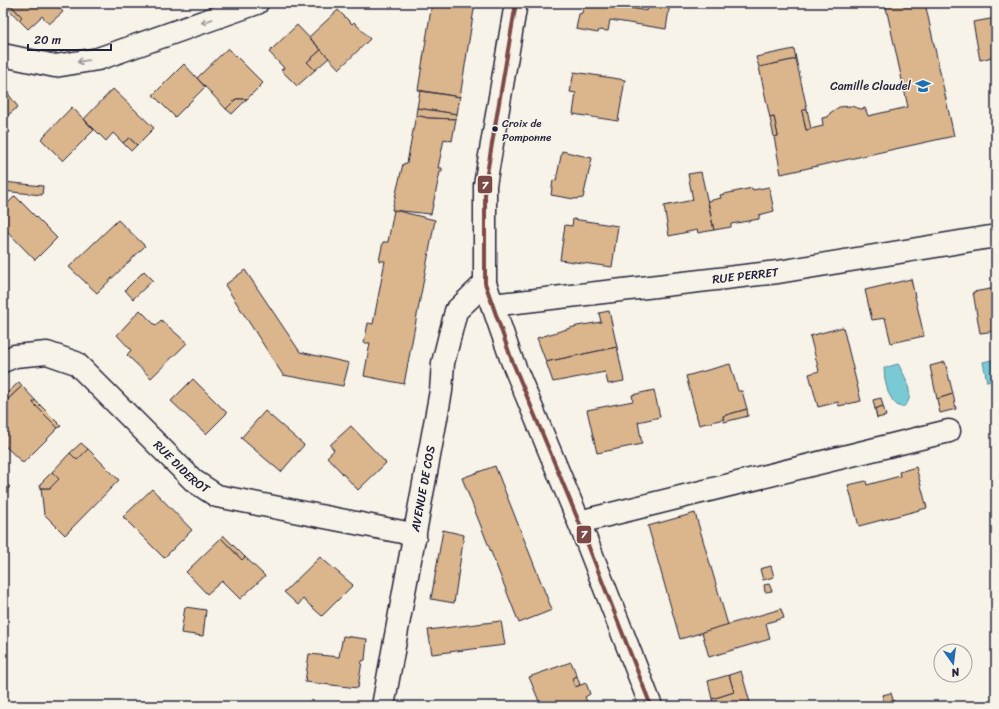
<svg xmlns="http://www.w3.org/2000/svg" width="999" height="709" font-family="Sriracha,sans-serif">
  <rect width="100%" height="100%" fill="#f7f3e8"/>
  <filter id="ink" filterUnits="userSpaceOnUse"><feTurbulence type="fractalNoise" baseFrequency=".025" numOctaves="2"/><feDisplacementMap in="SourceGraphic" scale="8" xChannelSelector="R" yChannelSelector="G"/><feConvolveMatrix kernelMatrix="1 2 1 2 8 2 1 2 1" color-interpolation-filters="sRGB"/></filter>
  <g filter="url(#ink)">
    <g fill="#7acad6" stroke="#578798">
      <path d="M996 359V380L987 382 983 362Z"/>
      <path d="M898 364C904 373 918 401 902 407L898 406 893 401 888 392 885 380 884 368Z"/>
    </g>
    <g fill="#dbb68c" stroke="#22223b">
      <path d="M3 3H9L22 17 19 20Z"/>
      <path d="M9 3H55L63 12 49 24 42 16 28 29 19 20 22 17Z"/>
      <path d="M432 3H475L460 97 418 90Z"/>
      <path d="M584 3H614V5L647 11 648 3H670L666 29 610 20 608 31 599 30 598 33 576 29 579 14 582 13Z"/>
      <path d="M885 3H925L954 136 781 174 774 137 778 136 774 117 770 118 759 67 796 59 807 109 802 111 806 130 823 126 822 118 828 117 830 113 839 107 851 106 861 109 865 108 868 116 908 107Z"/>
      <path d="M338 10 352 24 354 22 370 39 339 69 309 37Z"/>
      <path d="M996 18V56L980 60 973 22Z"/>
      <path d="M297 25 321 50 307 62 315 70 297 86 281 70 284 68 269 52Z"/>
      <path d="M228 48 263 83 247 99H236L226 109 197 78Z"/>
      <path d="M794 49 796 59 759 67 756 57Z"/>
      <path d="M321 50 329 58 315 70 307 62Z"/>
      <path d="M184 64 205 87 175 117 153 95Z"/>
      <path d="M574 72 625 80 618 121 573 114 576 93 570 92Z"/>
      <path d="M3 87 18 107 3 119Z"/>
      <path d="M113 89 154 128 137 145 129 138 123 143 113 133 106 141 84 119Z"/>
      <path d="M420 91 460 97 457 114 417 108Z"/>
      <path d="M236 99H247L232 114 226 109Z"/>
      <path d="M72 107 94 130 63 161 41 139Z"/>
      <path d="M417 108 457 114 456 119 428 118 416 115Z"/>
      <path d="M807 109 811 129 806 130 802 111Z"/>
      <path d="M416 115 428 118 456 119 452 141 444 139 438 168H442V172H440L431 214 392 210 403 164 407 163Z"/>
      <path d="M774 117 778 136 774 137 770 118Z"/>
      <path d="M3 123 10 132 3 137Z"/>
      <path d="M129 138 137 145 131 151 123 143Z"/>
      <path d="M562 151 592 158 583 198 574 199 551 195 553 180 556 181Z"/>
      <path d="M701 172 714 230 698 233 697 230 669 236 664 206 693 200 688 174Z"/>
      <path d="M3 182 43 186 42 195 3 191Z"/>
      <path d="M769 187 774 211 759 215V219L731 224V227L714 230 708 201 721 198 720 195 752 188 753 190Z"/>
      <path d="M15 196 57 238 35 260 3 227 4 226 3 208Z"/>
      <path d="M394 210 435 220 404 384 364 376 370 343H364L368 323 373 324 385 261H379L383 242H388Z"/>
      <path d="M573 219 618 226 612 267 560 260 565 225 572 226Z"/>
      <path d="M118 220 145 246 97 293 69 267Z"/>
      <path d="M245 270 300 352 349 363 343 386 283 375 225 285Z"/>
      <path d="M144 271 153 280 133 299 125 290Z"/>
      <path d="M911 279 924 336 891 343 885 318 872 320 865 290Z"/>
      <path d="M996 288V331L980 333 973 292Z"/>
      <path d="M140 310 156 326 161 320 187 343 151 378 127 355 131 350 117 335Z"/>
      <path d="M609 311 617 347 546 362 537 338 577 326 601 322 599 313Z"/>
      <path d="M843 327 861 401 839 406 838 402 818 407 809 374 819 371 810 336Z"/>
      <path d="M617 347 624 381 608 384 605 372 553 382 546 362Z"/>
      <path d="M945 362 953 394 937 399 930 366Z"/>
      <path d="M730 364 738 391H742L747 409 723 416 724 419 699 425 686 376Z"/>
      <path d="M193 379 227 413 206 434 171 401Z"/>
      <path d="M19 382 22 386 3 404V397Z"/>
      <path d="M22 386 35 400 33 403 58 428 23 463 3 444V404Z"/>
      <path d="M654 390 660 417 638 422 642 444 597 453 587 410 633 401 632 395Z"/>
      <path d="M953 394 956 409 940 413 937 399Z"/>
      <path d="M881 398 883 406 875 409 873 400Z"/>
      <path d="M35 400 61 426 58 428 33 403Z"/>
      <path d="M883 406 886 416 877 418 875 409Z"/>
      <path d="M747 409 748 416 724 422 723 416Z"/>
      <path d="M265 411 304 445 281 472 241 438Z"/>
      <path d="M351 426 386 463 358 490 327 457 334 450 330 445Z"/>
      <path d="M81 443 88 449 77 460 70 453Z"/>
      <path d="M88 449 119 480 65 535 44 514 41 488H50L59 479 52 472 70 453 77 460Z"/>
      <path d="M495 466 552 610 519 623 462 478Z"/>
      <path d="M916 467 927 508 859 526 848 485 866 481 867 485 900 476 899 472Z"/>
      <path d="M52 472 59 479 50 488H41L40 484Z"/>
      <path d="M3 480 10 487 3 494Z"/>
      <path d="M152 489 192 530 164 558 123 517Z"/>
      <path d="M695 513 728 625 680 639 648 526Z"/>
      <path d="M443 530 464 535 454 603 431 599Z"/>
      <path d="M223 535 245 557 242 560 221 538Z"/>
      <path d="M221 538 242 560 245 557 265 576 240 599 222 581 207 594 186 572Z"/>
      <path d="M320 557 353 585 322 616 303 599 298 605 284 592Z"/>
      <path d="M771 566 774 577 763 580 760 569Z"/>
      <path d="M769 584 772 591 765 592 764 585Z"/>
      <path d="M185 607 206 610 203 636 181 633Z"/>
      <path d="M781 609 784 618 766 623 770 639 709 657 702 632Z"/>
      <path d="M501 621 505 645 432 654 428 630Z"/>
      <path d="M343 636 367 639 365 660 362 661 358 688 305 682 309 654 339 657Z"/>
      <path d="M571 662 577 676 572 679 575 687 586 683 590 694 585 697 589 706H541L529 677Z"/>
      <path d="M741 671 751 706H714L712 699 734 692 729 675Z"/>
      <path d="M729 675 734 692 712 699 708 681Z"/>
      <path d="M577 676 580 685 575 687 572 679Z"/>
      <path d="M891 693 894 703 885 705 882 695Z"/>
    </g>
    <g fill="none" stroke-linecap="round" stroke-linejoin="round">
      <defs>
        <g id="minor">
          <path d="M3 55 55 66 98 59 257 3"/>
          <path id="s1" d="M492 305 778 272 996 236"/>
          <path id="s2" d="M3 361 15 356 47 353 76 363 194 481 217 496 402 532 415 537"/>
          <path d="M579 522 949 431"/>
        </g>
        <g id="tertiary">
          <path id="s3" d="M383 706 441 391 443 363 456 311 485 283"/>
        </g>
        <path id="secondary" d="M516 3 485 185V283L511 358 579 522 651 706"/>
      </defs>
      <use href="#minor" stroke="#22223b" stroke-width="25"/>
      <use href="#tertiary" stroke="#22223b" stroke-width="25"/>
      <use href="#secondary" stroke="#22223b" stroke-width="25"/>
      <use href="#minor" stroke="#f7f3e8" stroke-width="22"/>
      <use href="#tertiary" stroke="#f7f3e8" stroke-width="22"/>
      <use href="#secondary" stroke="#f7f3e8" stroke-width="22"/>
      <defs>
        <path id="bus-1" d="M516 3 485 185V283L511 358 579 522 651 706"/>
      </defs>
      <use href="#bus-1" stroke="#f7f3e8" stroke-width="7"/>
      <use href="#bus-1" stroke="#7b4946" stroke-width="4"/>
    </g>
    <defs><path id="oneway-shaft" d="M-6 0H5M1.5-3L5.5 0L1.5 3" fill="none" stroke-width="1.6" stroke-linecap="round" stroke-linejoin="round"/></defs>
    <g stroke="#97959a">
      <use href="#oneway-shaft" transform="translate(207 21) rotate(161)"/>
      <use href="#oneway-shaft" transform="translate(83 61) rotate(170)"/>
    </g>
  </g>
  <defs>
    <symbol id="school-bare" viewBox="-9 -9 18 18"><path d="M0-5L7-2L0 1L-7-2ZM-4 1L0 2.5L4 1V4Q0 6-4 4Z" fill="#1f6fb2" stroke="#f7f3e8" stroke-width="2.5" paint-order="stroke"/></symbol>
  </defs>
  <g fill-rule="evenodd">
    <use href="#school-bare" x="912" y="75" width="22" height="22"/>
  </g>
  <circle fill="#22223b" stroke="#f7f3e8" stroke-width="1.5" cx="495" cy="129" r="3.5"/>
  <g text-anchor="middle" stroke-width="3" stroke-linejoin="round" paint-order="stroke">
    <g font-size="11" fill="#22223b" stroke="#f7f3e8" text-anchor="start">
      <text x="502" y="127">Croix de<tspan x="502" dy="14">Pomponne</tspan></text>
    </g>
    <g font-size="12" fill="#22223b" stroke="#f7f3e8" text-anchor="end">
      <text x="911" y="90">Camille Claudel</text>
    </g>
    <g font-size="12" fill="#22223b" stroke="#f7f3e8">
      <text dy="4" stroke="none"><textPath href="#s1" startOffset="255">RUE PERRET</textPath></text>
      <text dy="4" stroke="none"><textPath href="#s2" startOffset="224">RUE DIDEROT</textPath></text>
      <text dy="4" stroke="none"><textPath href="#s3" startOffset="221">AVENUE DE COS</textPath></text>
    </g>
  </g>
  <g stroke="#f7f3e8" stroke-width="1.5">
    <rect x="477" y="175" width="16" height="19" rx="4" fill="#7b4946"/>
    <rect x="576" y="525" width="16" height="19" rx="4" fill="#7b4946"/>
  </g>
  <g font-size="11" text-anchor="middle" font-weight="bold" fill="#fff">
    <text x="485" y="189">7</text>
    <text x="584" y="538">7</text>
  </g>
  <rect width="999" height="709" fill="none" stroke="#f7f3e8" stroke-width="16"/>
  <rect x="8" y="8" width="983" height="693" fill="none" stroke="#22223b" stroke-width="1.5" filter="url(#ink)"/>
  <g transform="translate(953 663) rotate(166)"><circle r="19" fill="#f7f3e8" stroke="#a29fa3"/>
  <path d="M0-3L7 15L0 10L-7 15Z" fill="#1f6fb2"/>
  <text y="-6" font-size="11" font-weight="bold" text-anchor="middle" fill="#22223b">N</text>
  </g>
  <path d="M28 44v6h83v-6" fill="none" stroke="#22223b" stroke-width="2"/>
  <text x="34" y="44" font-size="12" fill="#22223b" stroke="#f7f3e8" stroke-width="3" paint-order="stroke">20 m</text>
</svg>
